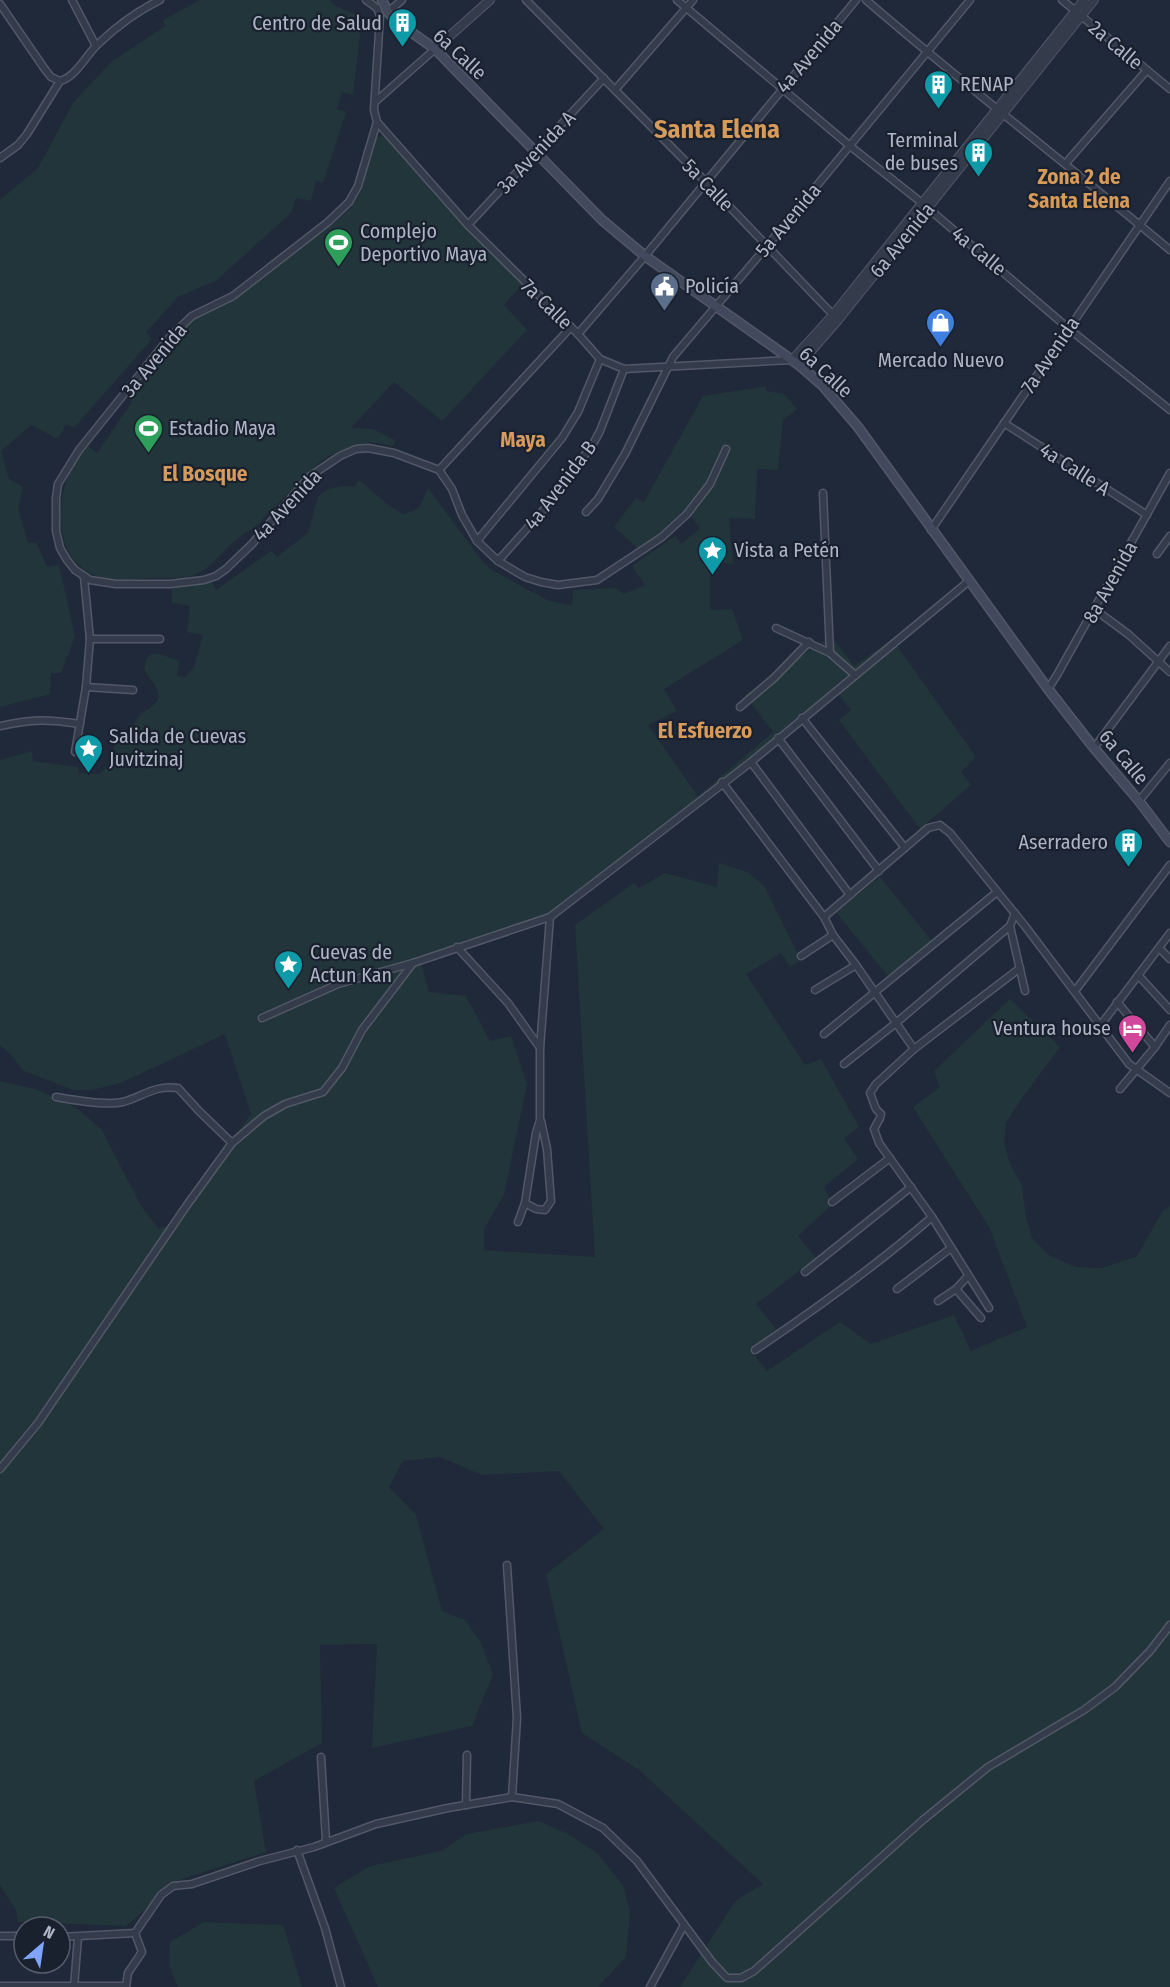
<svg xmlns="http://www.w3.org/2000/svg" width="1170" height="1987" font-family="'Fira Sans Condensed',sans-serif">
  <rect width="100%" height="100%" fill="#202939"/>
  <g fill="#22353a">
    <path d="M200 0H330L334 5 362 17 353 95 342 92 337 109 346 112 323 183 316 181 311 201 296 198 291 213 217 280 178 297 146 332 152 339 74 428 66 424 58 439 31 425 1 451 9 479 23 487 18 509 28 543 36 542 47 567 59 565 75 636 61 673H51L50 694 0 707V200L38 168 73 103 111 62 165 26 163 20Z"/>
    <path d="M383 136 523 284 504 305 527 330 442 421 394 382 351 428 373 429 395 440 394 446 369 442 335 453 319 462 253 529C229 538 216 568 192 576 179 579 163 578 151 578 131 579 110 583 92 574 55 557 55 504 70 472 74 462 82 454 88 446L97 453 132 402 127 397 140 382 181 330 197 316 254 283 336 221 351 207 360 194 363 183 373 138Z"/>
    <path d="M767 386 766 391 784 394 797 409 783 420 778 470 757 469 755 519 729 518 733 564 710 561V610L732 609 743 640 664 689 677 711 648 725 698 796 773 732 745 695 831 636 854 666 892 639 976 757 961 772 971 785 920 829 839 720 851 710 839 695 593 887 559 911 421 963 429 992 466 996 490 1041 511 1036 527 1084 504 1195 484 1229V1250L595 1257 575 925 634 883 639 888 665 873 717 887 719 863 749 873 765 887 801 960 790 967 781 953 746 974 805 1065 821 1059 859 1127 844 1138 858 1159 824 1187 833 1204 798 1236 816 1258 756 1304 776 1329 750 1350 767 1371 840 1322 871 1344 954 1315 971 1351 1027 1327 989 1227 913 1107 940 1087 934 1071 1010 999 1060 1047 1022 1098 1006 1123 1004 1143 1010 1164 1022 1185 1026 1217 1032 1238 1050 1256 1076 1267 1102 1268 1137 1256 1162 1212 1170 1206V1987H680L736 1900 763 1884 639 1770 582 1733 546 1574 604 1529 559 1471 482 1475 440 1457 403 1461 389 1487 416 1515 442 1611 465 1620 481 1643 493 1674 472 1726 372 1748 377 1644 320 1645 322 1743 254 1781 266 1852 179 1880 126 1926 18 1922 16 1910 0 1885V1081L35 1089 77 1108 102 1130 141 1206 159 1229 180 1221 233 1138 251 1114 225 1034 121 1083 92 1090H73L24 1071 9 1053 0 1045V760L32 751 33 761 78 767 79 773 100 774 113 759 115 731 132 732C134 727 136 718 140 715 148 707 163 705 157 689 154 682 147 676 144 668L146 660 151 654H160L179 661 177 676 185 677 194 667 203 635 187 632 190 606 172 603V586L212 582 216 590 271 551 277 557 308 533 318 497C326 488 342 484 354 487L359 480 391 507 403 514C422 510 421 504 428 488L483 562 492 570 549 601 572 605 573 590 617 588 623 594 645 585 632 566 675 536 682 544 700 528 689 514 639 549 614 527 636 498 644 502 703 396Z"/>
    <path d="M880 877 932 941 888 976 836 912Z"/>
    <path d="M538 1821 568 1834 596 1852 623 1885 630 1912 626 1957 598 1987H378L334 1888 370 1866 441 1851 467 1834Z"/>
    <path d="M204 1922 283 1925 302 1987H178L169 1965 170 1942Z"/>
  </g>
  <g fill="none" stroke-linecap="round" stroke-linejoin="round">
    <defs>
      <g id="minor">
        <path d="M72 0 96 46"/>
        <path d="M366 0 377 8 380 16 374 110 377 122 468 225 578 334 600 359 624 369 792 360"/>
        <path d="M526 0 705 181 836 318"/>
        <path d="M677 0 850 146 922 203 1068 328 1170 410"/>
        <path d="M866 0C966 86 1069 166 1170 250"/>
        <path d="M1062 0 1170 89"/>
        <path d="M0 4 44 68 51 77 60 81"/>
        <path d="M388 12 402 0"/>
        <path d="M60 81C76 77 86 55 98 44 116 27 137 11 160 0"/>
        <path d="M615 90 693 0"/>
        <path d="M375 102 435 49"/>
        <path d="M377 122 358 186 349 202 328 222 233 296 192 316 169 338 79 450 58 484 56 498V531L60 548 67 560 75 570 90 580 116 584H170L204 580 216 576 226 569 252 544 309 477 340 456 356 449 368 448 394 453 439 470"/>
        <path d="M0 158 18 145 27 134 60 81"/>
        <path d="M1066 163 1147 70"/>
        <path d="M468 225 604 78"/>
        <path d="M578 334 645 256 856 0"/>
        <path d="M1004 423 1147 515"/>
        <path d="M439 470 452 489 462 515 477 541 498 561 525 577 541 582 558 585 597 580 662 537 687 514 710 484 726 449"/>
        <path d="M439 470 571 327"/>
        <path d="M823 493 830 653"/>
        <path d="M586 512 598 499 625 454 673 357 767 246 970 0"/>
        <path d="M931 530 1170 181"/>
        <path d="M477 541 562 438 578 412 600 359"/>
        <path d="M1157 554 1170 536"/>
        <path d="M498 561 546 507 593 444 600 431 624 369"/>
        <path d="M1094 609 1128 634 1170 672"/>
        <path d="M776 628 830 653 855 675"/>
        <path d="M90 639H160"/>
        <path d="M86 687 133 690"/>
        <path d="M1048 689 1057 675 1170 473"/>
        <path d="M740 707 774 678 809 642"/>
        <path d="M802 718 905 848"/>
        <path d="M0 726C33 719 47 719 80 724"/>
        <path d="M778 738 879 871"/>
        <path d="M1094 748 1170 646"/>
        <path d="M75 752 86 687 90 639 84 577"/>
        <path d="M751 762 850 895"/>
        <path d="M722 782 824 917 833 935 856 965 914 1049"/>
        <path d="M1139 801 1170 763"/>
        <path d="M1015 913 1010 926 1025 991"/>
        <path d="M824 917 928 828 940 825 950 833 1025 926 1129 1064 1170 1093"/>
        <path d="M457 947 508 1003 540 1048"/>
        <path d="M1159 948 1170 959"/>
        <path d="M801 956 833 935"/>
        <path d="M1138 975 1170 1010"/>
        <path d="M815 990 856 965"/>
        <path d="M1075 991 1170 865"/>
        <path d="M1117 1002 1155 1047"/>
        <path d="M262 1018 338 984 413 963 550 917 751 762 969 581"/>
        <path d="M1100 1026 1170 933"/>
        <path d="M824 1034 997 892"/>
        <path d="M844 1064 896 1023 1010 926"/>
        <path d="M1120 1089 1155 1047 1170 1025"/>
        <path d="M56 1097C74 1100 106 1106 123 1102 144 1096 154 1085 178 1088L199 1111 232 1143"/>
        <path d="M832 1202 890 1158"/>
        <path d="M525 1203 536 1209 545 1210 551 1201 547 1149 541 1121"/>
        <path d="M518 1222 525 1203 536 1133 540 1120V1048L550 917"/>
        <path d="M805 1272 911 1187"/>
        <path d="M897 1289 951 1248"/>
        <path d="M956 1289 981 1318"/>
        <path d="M938 1301 956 1289 968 1276"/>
        <path d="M989 1308 932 1217 879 1143 874 1129 880 1118 881 1114 876 1109 870 1093 876 1084 914 1049 1020 968"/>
        <path d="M755 1350C816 1309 876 1266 932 1217"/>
        <path d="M0 1469 38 1423 187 1205 232 1143 264 1116 285 1104 323 1092 342 1068 362 1030 413 963"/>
        <path d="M507 1565 517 1718 512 1797"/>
        <path d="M321 1757 326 1841"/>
        <path d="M466 1805 467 1755"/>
        <path d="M297 1850 325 1928 341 1987"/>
        <path d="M0 1936H24"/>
        <path d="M60 1937 135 1933 161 1895 173 1886 192 1884 260 1861 314 1847 376 1824 448 1808 512 1797 558 1804 603 1828 637 1861 712 1962 727 1978H741L754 1971 923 1820 988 1767 1084 1710 1115 1687 1150 1651 1170 1625"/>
        <path d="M0 1986H126"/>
        <path d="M74 1987 78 1937"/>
        <path d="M126 1987 128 1973 142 1952 135 1933"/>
        <path d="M650 1987 684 1925"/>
      </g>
      <g id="tertiary">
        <path d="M435 49 490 0"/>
        <path d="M792 360 833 315 1084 0"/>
        <path d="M799 365 838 320 1094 0"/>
      </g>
      <path id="secondary" d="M382 0 388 12 397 22 435 49 602 220 645 256 799 365 822 385 858 427 1048 689 1094 748 1139 801 1170 842"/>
    </defs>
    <use href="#minor" stroke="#525867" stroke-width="9"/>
    <use href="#tertiary" stroke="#525867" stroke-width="10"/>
    <use href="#secondary" stroke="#525867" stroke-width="11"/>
    <use href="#minor" stroke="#343b4a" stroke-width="6"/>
    <use href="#tertiary" stroke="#343b4a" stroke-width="8"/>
    <use href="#secondary" stroke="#42495d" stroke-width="8"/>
  </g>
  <defs>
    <symbol id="building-pin" viewBox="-11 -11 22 30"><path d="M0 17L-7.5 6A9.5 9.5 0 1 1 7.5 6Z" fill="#0f9aa8" stroke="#19202e"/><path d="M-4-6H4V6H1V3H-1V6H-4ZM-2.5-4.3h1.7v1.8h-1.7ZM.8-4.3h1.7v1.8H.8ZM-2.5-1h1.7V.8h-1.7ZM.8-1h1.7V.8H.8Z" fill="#fff"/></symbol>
    <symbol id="stadium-pin" viewBox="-11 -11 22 30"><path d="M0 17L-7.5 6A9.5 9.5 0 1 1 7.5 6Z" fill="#2e9e5b" stroke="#19202e"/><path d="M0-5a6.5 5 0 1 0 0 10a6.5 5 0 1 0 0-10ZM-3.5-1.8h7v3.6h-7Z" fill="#fff"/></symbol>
    <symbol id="civic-pin" viewBox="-11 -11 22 30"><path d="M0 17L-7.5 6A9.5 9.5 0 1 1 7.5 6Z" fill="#5c6f8a" stroke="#19202e"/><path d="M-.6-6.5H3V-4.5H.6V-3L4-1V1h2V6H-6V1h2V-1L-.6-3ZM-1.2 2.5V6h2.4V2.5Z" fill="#fff"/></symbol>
    <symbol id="shop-pin" viewBox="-11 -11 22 30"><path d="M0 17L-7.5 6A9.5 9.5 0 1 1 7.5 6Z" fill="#3f7fe0" stroke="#19202e"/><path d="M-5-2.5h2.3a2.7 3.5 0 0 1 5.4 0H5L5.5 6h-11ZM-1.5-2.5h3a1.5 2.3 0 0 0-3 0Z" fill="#fff"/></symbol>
    <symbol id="sight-pin" viewBox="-11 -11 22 30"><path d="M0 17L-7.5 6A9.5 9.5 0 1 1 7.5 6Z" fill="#0f9aa8" stroke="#19202e"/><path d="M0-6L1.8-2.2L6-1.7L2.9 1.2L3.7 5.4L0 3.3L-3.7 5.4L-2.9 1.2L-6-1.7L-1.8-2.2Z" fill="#fff"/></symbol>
    <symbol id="hotel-pin" viewBox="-11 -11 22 30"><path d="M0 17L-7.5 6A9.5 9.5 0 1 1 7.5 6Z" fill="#d1479c" stroke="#19202e"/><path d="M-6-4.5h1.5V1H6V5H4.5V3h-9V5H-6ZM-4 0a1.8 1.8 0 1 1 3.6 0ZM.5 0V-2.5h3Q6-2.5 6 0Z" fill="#fff"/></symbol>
  </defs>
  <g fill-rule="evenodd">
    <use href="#building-pin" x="386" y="6" width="33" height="45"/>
    <use href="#building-pin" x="922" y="68" width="33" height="45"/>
    <use href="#building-pin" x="962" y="136" width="33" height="45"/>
    <use href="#stadium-pin" x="322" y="226" width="33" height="45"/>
    <use href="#civic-pin" x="648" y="270" width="33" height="45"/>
    <use href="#shop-pin" x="924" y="306" width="33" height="45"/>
    <use href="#stadium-pin" x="132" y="412" width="33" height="45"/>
    <use href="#sight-pin" x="696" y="534" width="33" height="45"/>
    <use href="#sight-pin" x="72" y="732" width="33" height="45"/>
    <use href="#building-pin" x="1112" y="826" width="33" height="45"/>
    <use href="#sight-pin" x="272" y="948" width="33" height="45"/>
    <use href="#hotel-pin" x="1116" y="1012" width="33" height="45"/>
  </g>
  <g text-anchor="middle" stroke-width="4.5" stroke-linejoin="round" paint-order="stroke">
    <g font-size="20" fill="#afb5c6" stroke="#19202e" text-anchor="start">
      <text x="382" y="30" text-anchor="end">Centro de Salud</text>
      <text x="960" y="91">RENAP</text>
      <text x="958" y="147" text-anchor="end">Terminal<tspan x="958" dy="23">de buses</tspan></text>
      <text x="360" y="238">Complejo<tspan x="360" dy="23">Deportivo Maya</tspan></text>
      <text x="685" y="293">Policía</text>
      <text x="941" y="367" text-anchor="middle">Mercado Nuevo</text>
      <text x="169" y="435">Estadio Maya</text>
      <text x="734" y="557">Vista a Petén</text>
      <text x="109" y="743">Salida de Cuevas<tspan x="109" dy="23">Juvitzinaj</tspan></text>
      <text x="1108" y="849" text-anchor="end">Aserradero</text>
      <text x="310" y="959">Cuevas de<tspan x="310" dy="23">Actun Kan</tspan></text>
      <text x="1111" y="1035" text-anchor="end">Ventura house</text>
    </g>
    <g font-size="20" fill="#afb5c6" stroke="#19202e">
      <text transform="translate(1116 45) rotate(40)" y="7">2a Calle</text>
      <text transform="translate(460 54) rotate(43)" y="7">6a Calle</text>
      <text transform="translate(809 56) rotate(-50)" y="7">4a Avenida</text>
      <text transform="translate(536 152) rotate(-47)" y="7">3a Avenida A</text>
      <text transform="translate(708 185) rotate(46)" y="7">5a Calle</text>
      <text transform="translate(788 220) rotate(-50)" y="7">5a Avenida</text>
      <text transform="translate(902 240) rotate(-51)" y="7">6a Avenida</text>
      <text transform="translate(979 251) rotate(40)" y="7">4a Calle</text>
      <text transform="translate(547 304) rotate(44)" y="7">7a Calle</text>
      <text transform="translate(1050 355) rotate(-56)" y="7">7a Avenida</text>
      <text transform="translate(154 360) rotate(-50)" y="7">3a Avenida</text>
      <text transform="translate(826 372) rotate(43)" y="7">6a Calle</text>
      <text transform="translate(1075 469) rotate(33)" y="7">4a Calle A</text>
      <text transform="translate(560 485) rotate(-53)" y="7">4a Avenida B</text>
      <text transform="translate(287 505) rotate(-47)" y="7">4a Avenida</text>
      <text transform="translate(1110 582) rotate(-61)" y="7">8a Avenida</text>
      <text transform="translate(1124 757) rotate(50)" y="7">6a Calle</text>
    </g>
    <g font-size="21" font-weight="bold" fill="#d69b5a" stroke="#19202e">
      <text x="1079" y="184">Zona 2 de<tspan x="1079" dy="24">Santa Elena</tspan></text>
      <text x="523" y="447">Maya</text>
      <text x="205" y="481">El Bosque</text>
      <text x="705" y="738">El Esfuerzo</text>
    </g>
    <g font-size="26" font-weight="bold" fill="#d69b5a" stroke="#19202e">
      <text x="717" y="138">Santa Elena</text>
    </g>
  </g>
  <g transform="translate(42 1945) rotate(29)"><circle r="28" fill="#19202e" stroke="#555c6b" stroke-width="1.5"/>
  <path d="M0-4.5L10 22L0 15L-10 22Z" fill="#7fa4fa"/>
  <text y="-9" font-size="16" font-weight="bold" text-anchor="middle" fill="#afb5c6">N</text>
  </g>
</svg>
